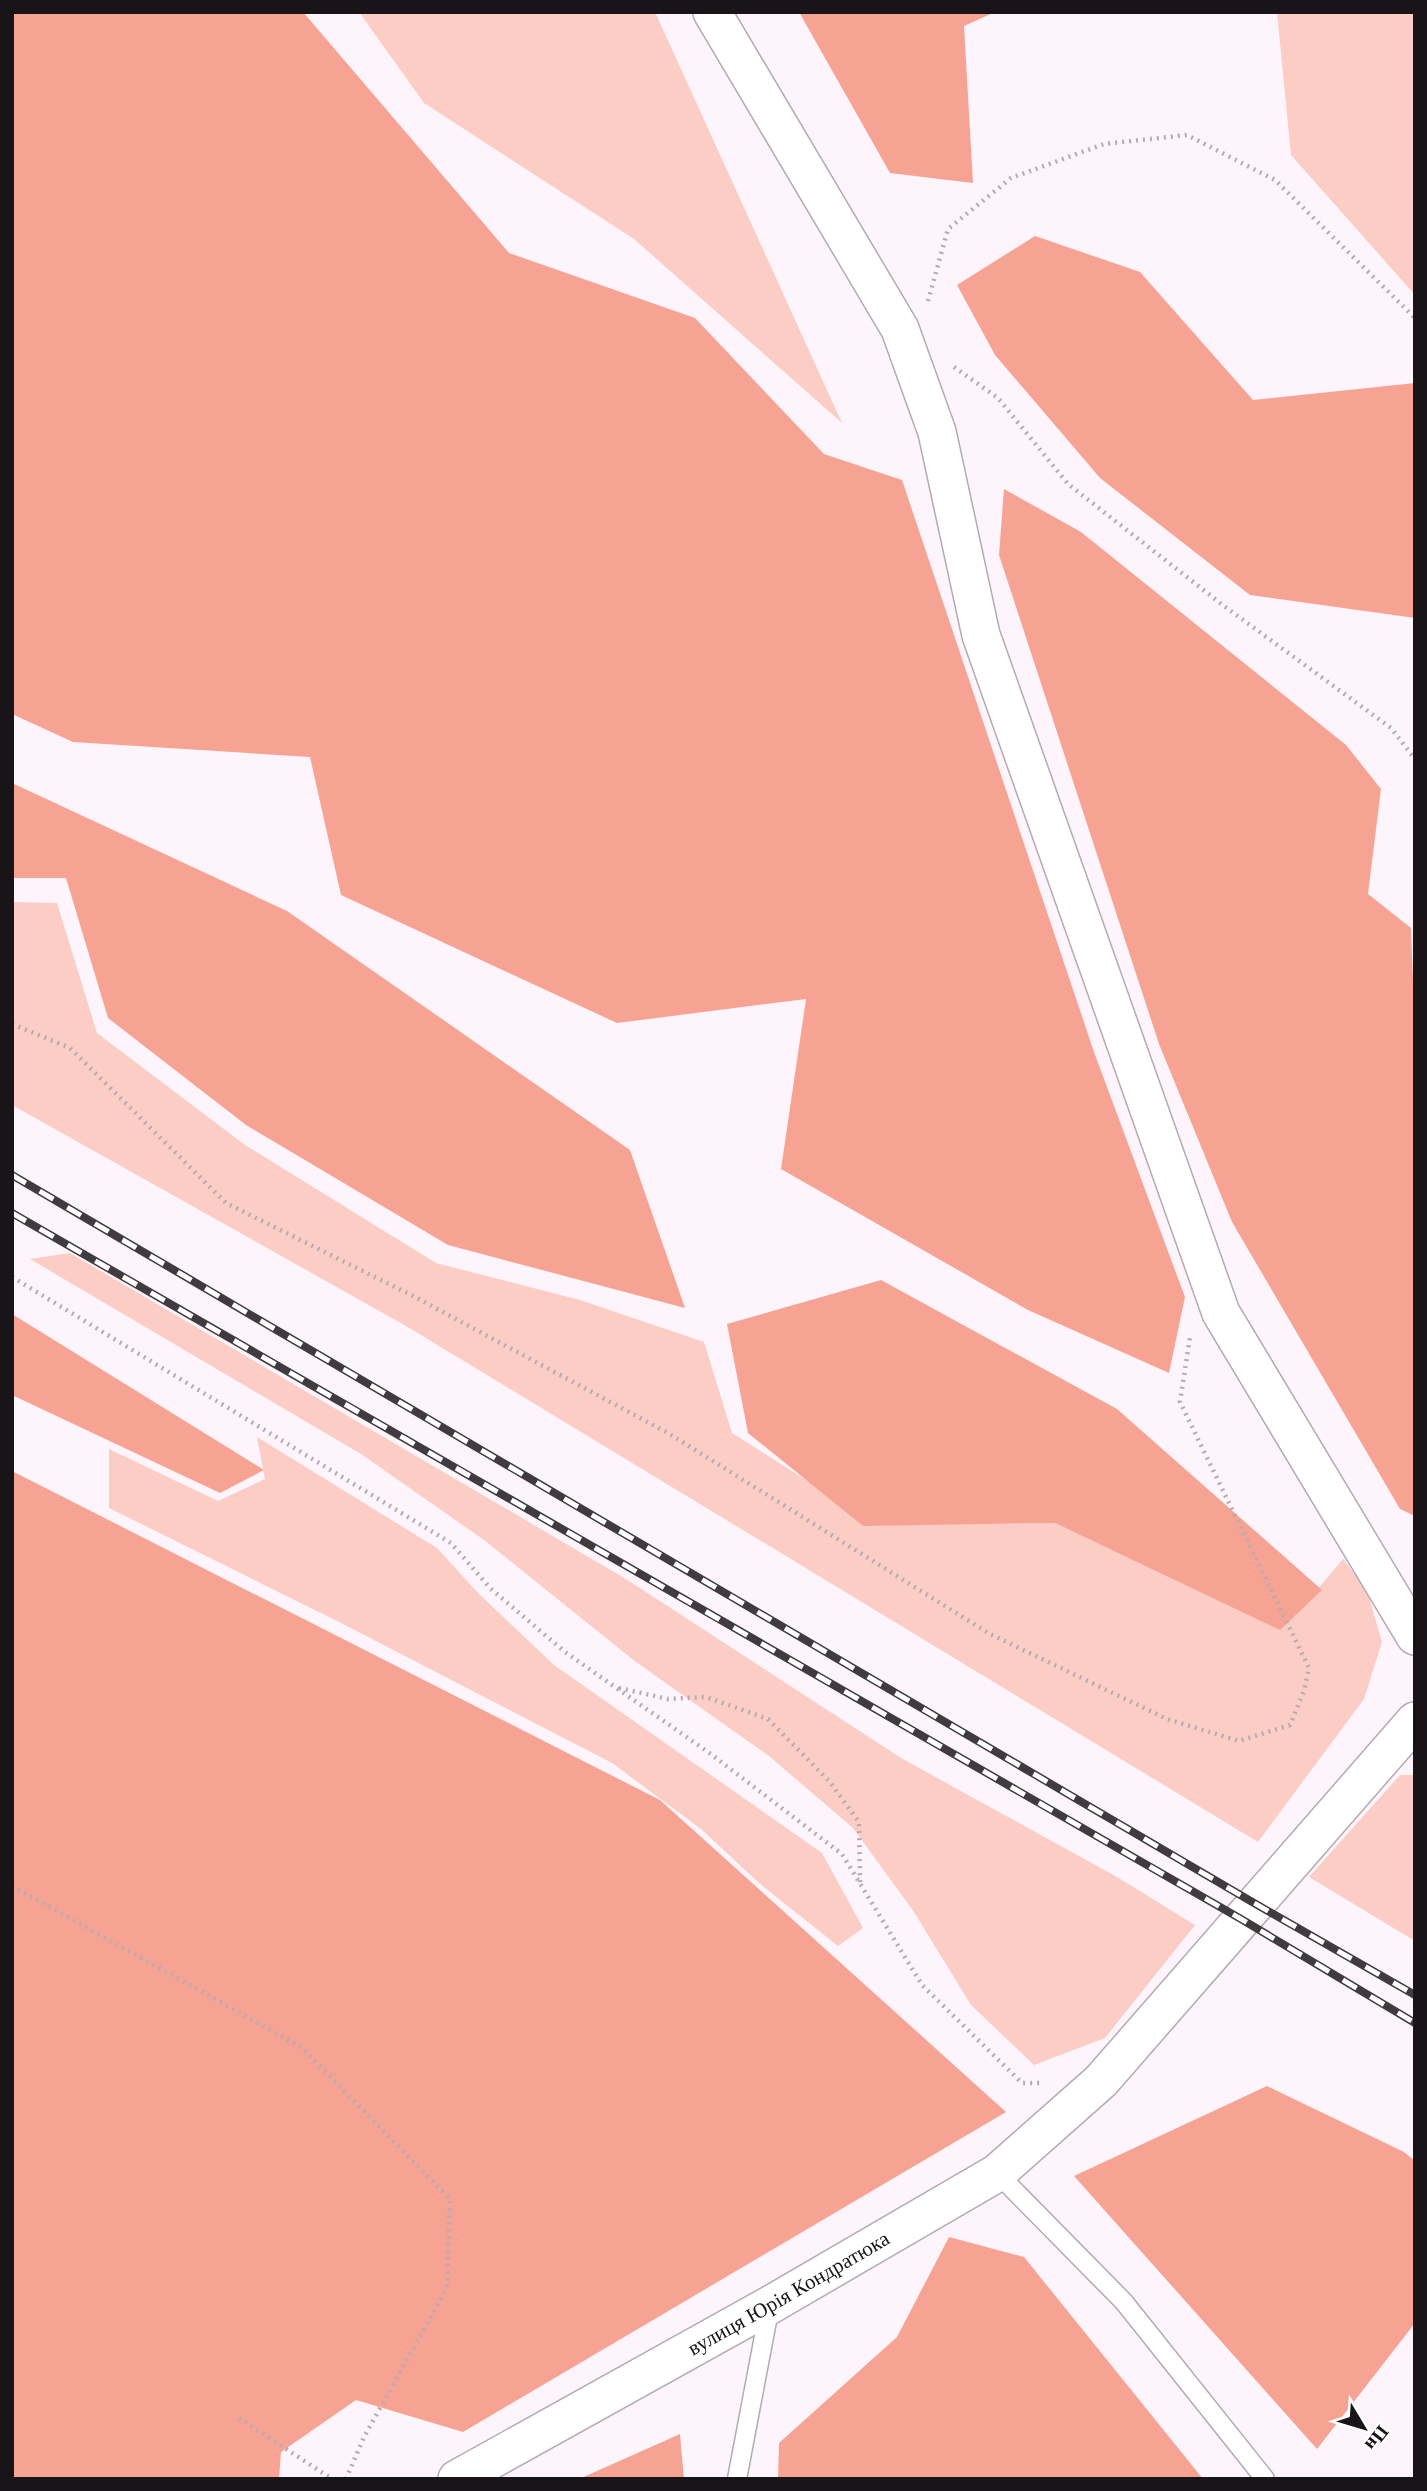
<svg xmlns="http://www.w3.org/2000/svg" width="1427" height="2491" font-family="'Times New Roman',serif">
  <rect width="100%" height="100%" fill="#fef4fb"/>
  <g fill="#fccdc4">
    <path d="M359 12H655L842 423 634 239 424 103Z"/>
    <path d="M1277 12H1415V295L1291 155Z"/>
    <path d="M12 902 57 903 97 1033 245 1145 436 1263 580 1300 704 1342 732 1433 877 1525 1055 1523 1234 1607 1299 1611 1343 1559 1367 1590 1382 1642 1364 1699 1258 1842 406 1326 12 1105Z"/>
    <path d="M70 1253 626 1579 901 1758 1117 1877 1195 1925 1105 2038 1034 2065 971 2005 914 1912 853 1828 769 1756 636 1662 484 1540 361 1454 30 1259Z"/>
    <path d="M257 1437 437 1548 478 1593 554 1665 822 1853 863 1928 838 1946 759 1883 701 1829 612 1763 341 1623 109 1508V1449L218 1501 265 1479Z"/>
    <path d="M1400 1775H1415V1941L1309 1877Z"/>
  </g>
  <g fill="#f7a394">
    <path d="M12 12H303L509 253 695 318 824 454 902 480 1094 1052 1185 1297 1169 1373 1028 1310 781 1169 806 999 617 1023 341 895 310 757 73 742 12 714Z"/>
    <path d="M799 12H995L964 26 973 183 890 173Z"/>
    <path d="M1035 236 1140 272 1253 400 1415 383V618L1250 595 1100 478 995 355 957 285Z"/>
    <path d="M1004 489 1081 532 1346 745 1381 789 1368 894 1411 928 1415 1033V1516L1400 1509 1232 1222 1159 1044 999 555Z"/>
    <path d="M12 783 287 911 630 1150 685 1308 448 1245 246 1125 108 1018 66 878H12Z"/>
    <path d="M881 1280 1117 1409 1322 1590 1280 1630 1055 1523 863 1526 748 1433 727 1324Z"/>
    <path d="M12 1314 264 1470 220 1493 12 1395Z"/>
    <path d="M12 1471 660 1800 1006 2112 463 2432 356 2400 281 2452 279 2479H12Z"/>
    <path d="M1267 2086 1404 2152 1415 2161V2323L1317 2449 1074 2176Z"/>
    <path d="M949 2237 1024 2257 1203 2479H778L779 2443 897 2337Z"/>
    <path d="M680 2434 684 2479H579Z"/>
  </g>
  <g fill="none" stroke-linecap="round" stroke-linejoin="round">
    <defs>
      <g id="lane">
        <path d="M997 2173 1124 2302 1265 2479"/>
        <path d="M737 2479 770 2305"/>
      </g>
      <g id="street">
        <path d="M712 12 900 329 937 432 981 635 1221 1313 1415 1636"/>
        <path id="s1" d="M457 2479 770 2305 997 2173 1101 2081 1415 1721"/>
      </g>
    </defs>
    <use href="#lane" stroke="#b4aab1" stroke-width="21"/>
    <use href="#street" stroke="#b4aab1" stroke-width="40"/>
    <g stroke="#b4acb2" stroke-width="4.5" stroke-dasharray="2 5" stroke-linecap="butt">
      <path d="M928 301 948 229 1011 178 1104 144 1187 135 1275 180 1415 318"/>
      <path d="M954 367 998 398 1068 484 1224 606 1391 728 1415 759"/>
      <path d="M12 1024 70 1048 226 1203 415 1297 668 1433 990 1634 1167 1719 1239 1741 1290 1725 1304 1691 1309 1668 1180 1402 1190 1337"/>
      <path d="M12 1277 451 1543 490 1588 565 1652 708 1752 842 1854 922 1985 1022 2083H1041"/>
      <path d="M619 1688 668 1699 706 1697 768 1719 830 1782 859 1822 860 1882"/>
      <path d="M12 1886 301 2047 450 2199 447 2288 364 2437 346 2479"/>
      <path d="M239 2418 332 2479"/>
    </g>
    <use href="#lane" stroke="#fff" stroke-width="18"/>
    <use href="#street" stroke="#fff" stroke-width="37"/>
    <defs>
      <g id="rail">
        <path d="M12 1175 1254 1903 1415 1995"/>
        <path d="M12 1213 1241 1919 1415 2023"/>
      </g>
    </defs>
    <use href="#rail" stroke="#403b3e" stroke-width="8"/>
    <use href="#rail" stroke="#fff" stroke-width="5" stroke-dasharray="16" stroke-linecap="butt"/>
  </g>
  <g text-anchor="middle" stroke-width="5" stroke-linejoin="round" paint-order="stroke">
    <g font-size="21" fill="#181417" stroke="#fff">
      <text dy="7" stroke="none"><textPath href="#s1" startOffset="380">вулиця Юрія Кондратюка</textPath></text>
    </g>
  </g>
  <rect width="1427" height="2491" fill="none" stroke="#181417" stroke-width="28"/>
  <g transform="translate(1364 2428) rotate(128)" stroke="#ffffff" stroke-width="5" paint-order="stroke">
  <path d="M0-5L12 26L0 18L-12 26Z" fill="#181417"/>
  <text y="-10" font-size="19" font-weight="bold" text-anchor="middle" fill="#181417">Пн</text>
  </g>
</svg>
